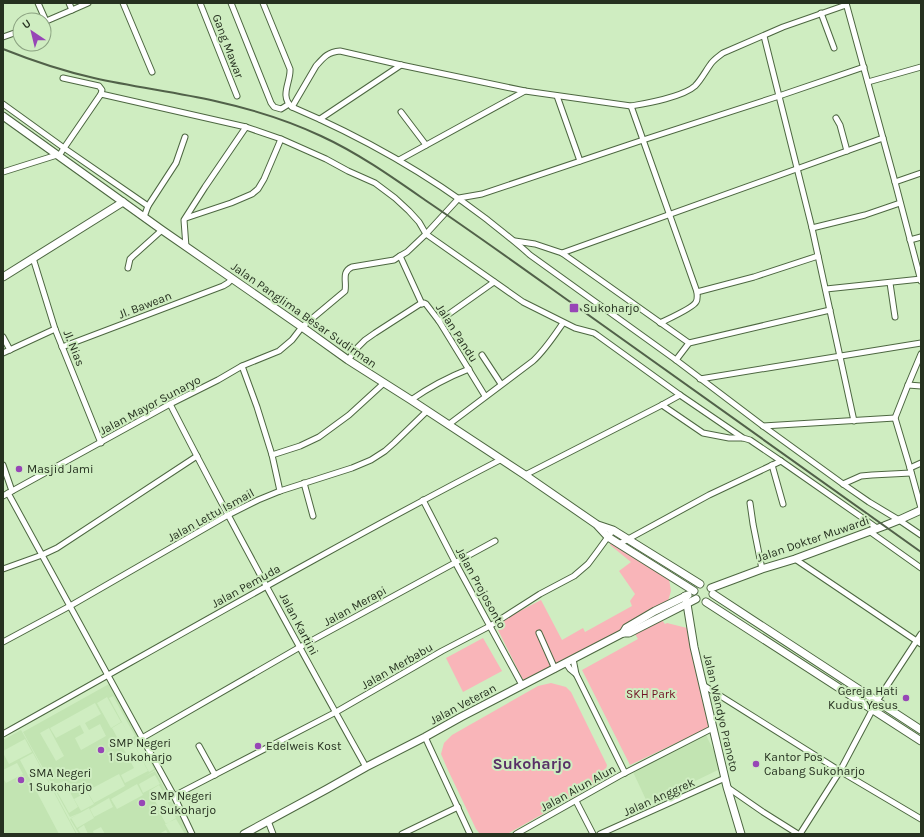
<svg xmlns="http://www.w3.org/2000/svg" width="924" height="837" font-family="Karla,sans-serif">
  <rect width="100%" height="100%" fill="#cfedc1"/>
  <g fill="#c2e4b2" fill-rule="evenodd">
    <path d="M109 684 157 769 144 777 155 771 189 834H185L176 819 165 824 171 834H168L166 830 159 834H105L101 827 93 831 94 834H88L84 825 78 829 81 834H79L70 819 80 813 70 817 23 732ZM113 696 135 736 131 739 109 698ZM107 697 121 722 111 728 97 703ZM95 703 101 714 85 723 89 730 100 724 106 736 81 750 75 738 84 733 80 725 56 738 50 728ZM122 722 148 771 125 783 121 775 134 768 112 728ZM49 728 64 756 56 761 40 733ZM141 743 154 769 149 772 135 746ZM119 774 125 786 94 803 87 791ZM155 775 160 784 143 793 139 784ZM64 781 78 807 69 813 54 786ZM137 784 143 795 117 809 111 799ZM159 785 169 802 159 808 149 791ZM87 792 94 804 81 811 74 799ZM109 798 113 807 94 817 90 809ZM168 803 176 818 166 824 158 809ZM89 808 94 818 77 828 71 818Z"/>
    <path d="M21 730 29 744 77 834H76L33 753 20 760 59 834H8L7 833 3 834V778L6 783 23 774 17 763 3 770V766L4 765 3 762V753L9 764 32 752 25 739 3 751V740Z"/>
    <path d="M706 735 722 768 648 804 633 772Z"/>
  </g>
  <g fill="#f9b5b9">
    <path d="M614 538 669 579 671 591 665 611 524 682 495 624 541 600 562 640 583 628 585 632 632 606 630 601 635 594 619 571 631 562 610 545Z"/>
    <path d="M661 619 665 624 667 623 687 628 712 726 630 765 582 670 638 639 634 632Z"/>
    <path d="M483 638 502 671 463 692 446 658Z"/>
    <path d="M551 683 566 687 571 692 607 765 604 777 598 783 507 834H480L476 829 447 768 441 754 444 743 452 735 538 686Z"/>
  </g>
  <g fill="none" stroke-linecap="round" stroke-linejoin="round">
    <defs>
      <g id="street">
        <path d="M38 3 46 21"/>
        <path d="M69 3 72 10"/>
        <path d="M123 3 152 72"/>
        <path d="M200 3 237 96"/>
        <path d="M231 3 271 103 274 107 281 109 289 104"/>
        <path d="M263 3 290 69C291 82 279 96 292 107 360 136 426 173 485 218 500 230 516 242 530 255L676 360 763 426 843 484 869 502 899 520 921 535"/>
        <path d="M846 3 895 182 921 281"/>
        <path d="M821 13 834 48"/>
        <path d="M44 22 72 10 88 3"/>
        <path d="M764 36 812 228 854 421"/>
        <path d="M3 37 20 31"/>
        <path d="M63 78 99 86 102 90 101 94"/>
        <path d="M868 82 921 67"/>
        <path d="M557 96 580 161"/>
        <path d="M3 104 64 148 148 206"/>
        <path d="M631 106 697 292C697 295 698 299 696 302 693 308 668 319 660 323"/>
        <path d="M292 107 316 66C324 57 328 52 340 51L401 65 525 91 631 106C648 103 683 97 695 86 701 80 705 72 710 65 713 60 718 57 723 53L783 27 846 5"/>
        <path d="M401 112 426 145"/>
        <path d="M836 118 840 125 847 151"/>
        <path d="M320 119 401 65"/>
        <path d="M59 156 64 148 101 94 246 127 281 139 326 159 348 171 375 183 395 198 409 211 419 222 426 234 523 302 575 328 594 333 597 335 680 395 743 438 750 440 781 461 877 528"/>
        <path d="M399 160 525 91"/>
        <path d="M3 172 57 155"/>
        <path d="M895 182 921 173"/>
        <path d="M144 217 148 206 176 163 185 137"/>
        <path d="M186 218 231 203 252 194 258 189 264 179 281 139"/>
        <path d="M812 228 865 215 900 203"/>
        <path d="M910 240 921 237"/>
        <path d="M515 241 535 244 562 253 689 343"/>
        <path d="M186 247 184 220 205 187 246 127"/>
        <path d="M562 253 883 138"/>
        <path d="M400 256 422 304"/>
        <path d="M33 258 55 329 101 443"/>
        <path d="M128 268 130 259 133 256 162 230"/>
        <path d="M890 283 895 317"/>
        <path d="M826 289 921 279"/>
        <path d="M697 292 754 277 818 256"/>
        <path d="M439 321 494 282"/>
        <path d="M3 337 10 350"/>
        <path d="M62 347 223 286 228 283 232 279"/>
        <path d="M3 353 55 329"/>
        <path d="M921 354 908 385 895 418 910 468 921 508"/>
        <path d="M482 355 501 384"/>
        <path d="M348 360 358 347 365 340 375 333 420 304 424 303 426 304 439 321 485 396"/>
        <path d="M676 360 689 343 830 310"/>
        <path d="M242 366 257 407 272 455 280 491"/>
        <path d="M700 379 921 343"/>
        <path d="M908 385 921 386"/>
        <path d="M411 400C431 386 446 378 469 369"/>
        <path d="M170 404C233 527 299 647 366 767"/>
        <path d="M662 405 703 433 729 438H742"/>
        <path d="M448 425 533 361C545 350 554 336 563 323"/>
        <path d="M763 426 895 418"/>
        <path d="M272 455 300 446 319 437 349 415 384 383"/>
        <path d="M3 465 12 491"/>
        <path d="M772 465 783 504"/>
        <path d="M910 468 921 463"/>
        <path d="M525 475 662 405 680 395"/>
        <path d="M304 483 313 516"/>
        <path d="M843 484 861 476 872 475 911 473"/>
        <path d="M8 493 174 796 192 834"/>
        <path d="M3 496 170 404 218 380 242 366 279 351 292 340 302 327 345 291C347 281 341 272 352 267L394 260 400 256 407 252 426 234 459 198 482 194 643 140 779 96 864 67"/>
        <path d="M423 500 455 562 522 685"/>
        <path d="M750 503 753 524 762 569"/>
        <path d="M869 531 921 568"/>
        <path d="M619 544 709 495 781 461"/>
        <path d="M795 559 921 644"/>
        <path d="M3 569 42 555 57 548 197 456"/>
        <path d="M539 633 555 669"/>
        <path d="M3 642 70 606 228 515 258 500 280 491 352 468 371 460 385 451 394 443 427 411"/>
        <path d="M573 659 576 674"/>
        <path d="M566 663 570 669 576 674 625 773"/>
        <path d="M703 685 840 771 921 819"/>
        <path d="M3 734C168 642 332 547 500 460"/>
        <path d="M425 737 470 834"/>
        <path d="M142 738 300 647 495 541"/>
        <path d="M199 746 215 775"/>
        <path d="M727 787 763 812 798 834"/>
        <path d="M174 796 336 712 442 651 490 626 540 594 574 576 588 564 597 552 613 530"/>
        <path d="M576 801 593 834"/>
        <path d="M268 821 273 834"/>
        <path d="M402 834 458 807"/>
        <path d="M516 834 619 776 713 728"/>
        <path d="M600 834 725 778"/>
        <path d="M800 834 840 771 877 701 921 634"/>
      </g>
      <g id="secondary">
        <path d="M3 116 162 230 302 327 348 360 411 400 525 475 596 524 608 537 694 591"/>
        <path d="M3 277 123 202"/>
        <path d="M598 525 613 530 700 584"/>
        <path d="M711 588 762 569 795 559 884 526 899 520 921 510"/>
        <path d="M713 594 921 730"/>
        <path d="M685 596 687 604 694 647 713 728 727 787 741 834"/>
        <path d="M706 602 921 741"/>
        <path d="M623 633 626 628 655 611 688 595"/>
        <path d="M244 834 327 789 366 767 425 737 461 717 623 633H629L633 631 696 599"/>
      </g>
    </defs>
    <use href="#street" stroke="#4d6741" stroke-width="7"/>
    <use href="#secondary" stroke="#4d6741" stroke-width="9"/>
    <use href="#street" stroke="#fff" stroke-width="5"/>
    <use href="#secondary" stroke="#fff" stroke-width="7"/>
    <path stroke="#516149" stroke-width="2" d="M3 49C33 61 63 71 94 78 134 87 175 92 215 101 251 109 287 120 321 136 358 153 392 177 425 200 468 229 510 259 552 289 675 377 798 465 921 552"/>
  </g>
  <g fill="#9746b6" stroke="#cfedc1" stroke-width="1.5">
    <rect x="569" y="303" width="10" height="10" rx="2"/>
    <circle cx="19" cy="469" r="4"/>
    <circle cx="906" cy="698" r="4"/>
    <circle cx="258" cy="746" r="4"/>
    <circle cx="101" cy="750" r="4"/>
    <circle cx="756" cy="764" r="4"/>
    <circle cx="21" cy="780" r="4"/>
    <circle cx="142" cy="803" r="4"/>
  </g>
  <g text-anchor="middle" stroke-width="4" stroke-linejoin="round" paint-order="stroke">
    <g font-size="12" fill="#263120" stroke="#cfedc1">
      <text transform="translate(228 46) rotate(69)" y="4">Gang Mawar</text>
      <text transform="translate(145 305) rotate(-21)" y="4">Jl. Bawean</text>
      <text transform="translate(304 315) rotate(35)" y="4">Jalan Panglima Besar Sudirman</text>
      <text transform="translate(457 333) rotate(57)" y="4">Jalan Pandu</text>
      <text transform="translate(74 348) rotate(68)" y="4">Jl. Nias</text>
      <text transform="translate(150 405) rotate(-28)" y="4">Jalan Mayor Sunaryo</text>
      <text transform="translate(211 515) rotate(-29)" y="4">Jalan Lettu Ismail</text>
      <text transform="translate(813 539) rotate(-19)" y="4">Jalan Dokter Muwardi</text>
      <text transform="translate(246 586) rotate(-29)" y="4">Jalan Pemuda</text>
      <text transform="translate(481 588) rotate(61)" y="4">Jalan Projosonto</text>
      <text transform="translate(355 606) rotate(-29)" y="4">Jalan Merapi</text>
      <text transform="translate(299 624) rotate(62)" y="4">Jalan Kartini</text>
      <text transform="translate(397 666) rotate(-30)" y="4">Jalan Merbabu</text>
      <text transform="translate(463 704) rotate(-28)" y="4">Jalan Veteran</text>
      <text transform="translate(721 713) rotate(77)" y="4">Jalan Wandyo Pranoto</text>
      <text transform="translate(578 788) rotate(-29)" y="4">Jalan Alun Alun</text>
      <text transform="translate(659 797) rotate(-24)" y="4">Jalan Anggrek</text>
    </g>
    <g font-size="12" fill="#263120" stroke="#cfedc1" text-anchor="start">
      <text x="583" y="312">Sukoharjo</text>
      <text x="27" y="473">Masjid Jami</text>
      <text x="898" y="695" text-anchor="end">Gereja Hati<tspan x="898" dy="14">Kudus Yesus</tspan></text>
      <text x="109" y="747">SMP Negeri<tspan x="109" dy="14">1 Sukoharjo</tspan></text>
      <text x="266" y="750">Edelweis Kost</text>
      <text x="764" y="761">Kantor Pos<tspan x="764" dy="14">Cabang Sukoharjo</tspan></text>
      <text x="29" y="777">SMA Negeri<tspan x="29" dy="14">1 Sukoharjo</tspan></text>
      <text x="150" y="800">SMP Negeri<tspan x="150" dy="14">2 Sukoharjo</tspan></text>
    </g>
    <g font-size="12" fill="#711326" stroke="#cfedc1">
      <text x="651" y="698">SKH Park</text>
    </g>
    <g font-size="16" font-weight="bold" fill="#583067" stroke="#cfedc1">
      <text x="532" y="769">Sukoharjo</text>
    </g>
  </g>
  <rect width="924" height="837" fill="none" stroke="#263120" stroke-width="8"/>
  <g transform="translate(32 32) rotate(325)"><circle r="19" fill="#cfedc1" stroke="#8ba281"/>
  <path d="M0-3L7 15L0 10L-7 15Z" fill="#9746b6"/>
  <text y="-6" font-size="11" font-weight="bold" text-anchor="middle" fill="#263120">U</text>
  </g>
</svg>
